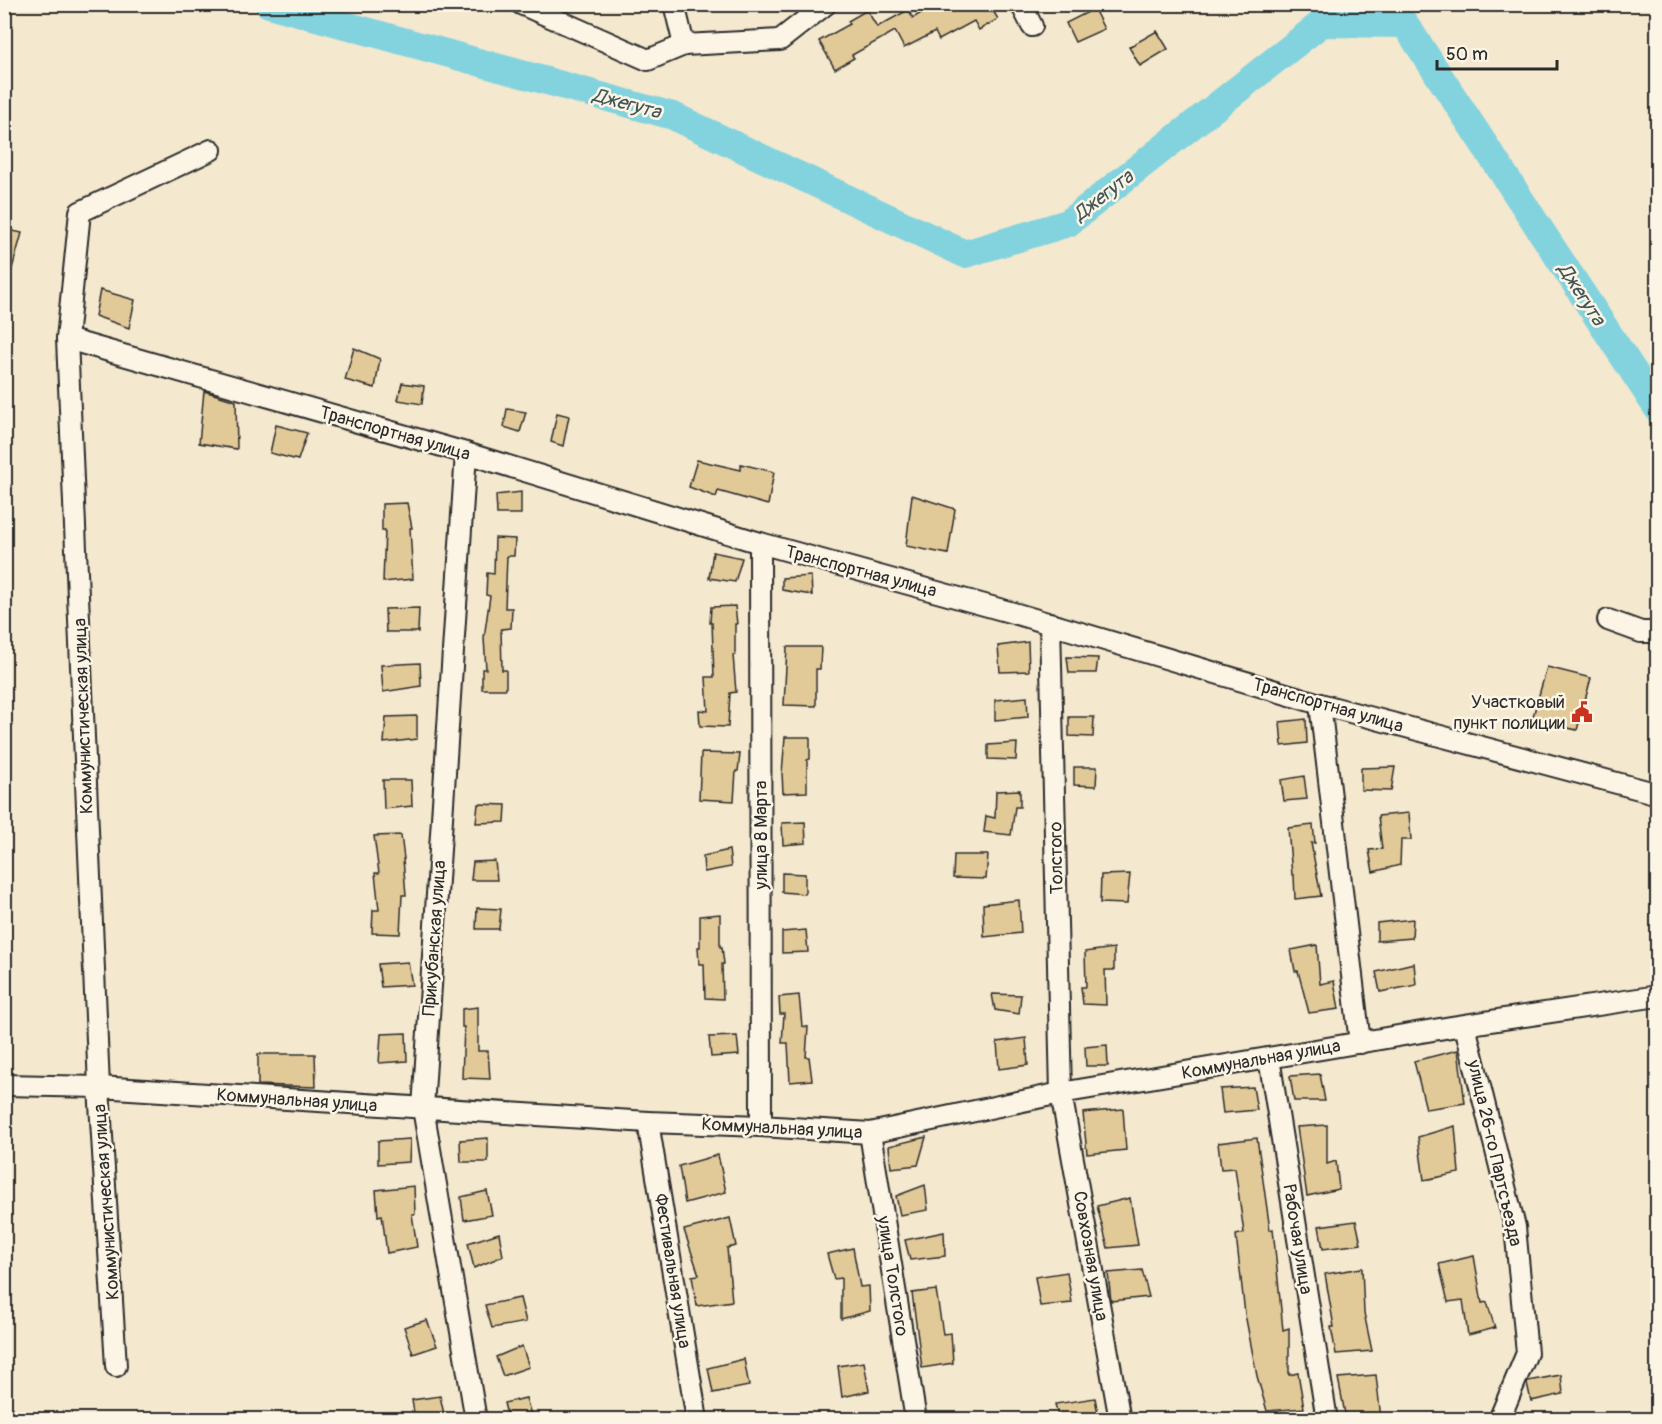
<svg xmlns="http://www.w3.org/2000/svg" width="1662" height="1424" font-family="Pangolin,sans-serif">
  <rect width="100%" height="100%" fill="#f4e8ce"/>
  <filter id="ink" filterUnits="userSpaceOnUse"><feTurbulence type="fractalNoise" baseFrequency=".0167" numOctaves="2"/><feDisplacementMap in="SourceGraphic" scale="12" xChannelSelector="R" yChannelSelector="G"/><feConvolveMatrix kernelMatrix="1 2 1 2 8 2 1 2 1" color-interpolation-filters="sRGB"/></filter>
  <g filter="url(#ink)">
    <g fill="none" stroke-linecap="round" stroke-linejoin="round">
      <path stroke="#83d3df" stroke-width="28" d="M269 4 673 116 965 254 1068 223 1322 23 1405 24 1658 409"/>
    </g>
    <g fill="#e2c998" stroke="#2b2b2b" stroke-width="1.5">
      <path d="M936 4H989L998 19 979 30 974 21 939 40 935 32 904 48 895 31 852 55 854 58 835 69 819 41 850 24 848 21 867 10 877 27 908 10 913 18Z"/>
      <path d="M1094 9 1104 29 1075 42 1066 23Z"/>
      <path d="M1157 31 1168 49 1140 66 1129 47Z"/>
      <path d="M4 229 22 233 8 283 4 282Z"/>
      <path d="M100 290 135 300 129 328 95 316Z"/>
      <path d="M354 348 380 359 375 388 345 380Z"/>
      <path d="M402 383 424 386 422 404 398 400Z"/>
      <path d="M204 391 236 401 237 449 199 443Z"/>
      <path d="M507 409 526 412 520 432 504 427Z"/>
      <path d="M557 413 569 416 563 446 551 442Z"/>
      <path d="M276 425 307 433 298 460 270 453Z"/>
      <path d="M697 460 741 470V464L774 472 768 505 718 491 716 497 689 487Z"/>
      <path d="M521 492V514H497L496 495Z"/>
      <path d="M912 495 955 509 948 554 906 546Z"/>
      <path d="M407 503 412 528H410L413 579 383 582 385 530H382V504Z"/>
      <path d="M495 538 515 539 514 556H507L505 608H512L511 628 501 629 502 670H506V689H482V669H486L484 638 490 596 486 595 487 573 494 574Z"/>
      <path d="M713 552 742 558 735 582 709 578Z"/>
      <path d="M811 576 812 595 782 590V578Z"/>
      <path d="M735 606 737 624H735V655H733L736 692 730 693 728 727 700 726 699 710 708 711 706 677H714L712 623H710L711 607Z"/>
      <path d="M419 608 418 632H386L385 609Z"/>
      <path d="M1028 642 1029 671 1000 672 998 646Z"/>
      <path d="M787 647H821L820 669H816V706L784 705Z"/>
      <path d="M1067 657 1098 658 1096 673H1069Z"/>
      <path d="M420 663 421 686 383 692 381 665Z"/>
      <path d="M1547 667 1591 678 1577 730 1532 720Z"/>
      <path d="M1027 697 1028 717 995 720V700Z"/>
      <path d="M417 716V739L384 743 386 717Z"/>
      <path d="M1069 717H1094L1093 737 1069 736Z"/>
      <path d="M1306 719 1307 743 1282 746 1280 722Z"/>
      <path d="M785 737H810V759L807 760V792L783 793 782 773Z"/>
      <path d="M1017 743 1016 760 988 759V745Z"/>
      <path d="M701 753 740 754 738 771H736L734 801 699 799Z"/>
      <path d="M1074 767H1097L1096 786 1074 785Z"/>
      <path d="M1395 767 1391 791 1361 790V768Z"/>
      <path d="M1304 776 1307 799 1284 801 1281 780Z"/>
      <path d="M383 780H411L412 806 384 809Z"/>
      <path d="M1020 790V807H1015L1011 835 984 832 986 816 995 818 996 791Z"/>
      <path d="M478 804 506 805 505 822 476 823Z"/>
      <path d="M1409 813 1411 840H1401L1400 865 1373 872 1369 850 1382 849 1378 816Z"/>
      <path d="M805 822 806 843 783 845 782 823Z"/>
      <path d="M1313 825 1315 843H1311L1321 896 1295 899 1294 875H1292L1288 828Z"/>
      <path d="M401 835 404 859H403L406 895H402L400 934 372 933 373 910H379L375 873H379L374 836Z"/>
      <path d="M729 850 731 867 704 872 703 856Z"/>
      <path d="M954 855H988L986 879 953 878Z"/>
      <path d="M495 861 497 880H471L473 862Z"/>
      <path d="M782 873 805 874V894L782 892Z"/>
      <path d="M1130 874 1127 904 1100 903 1101 875Z"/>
      <path d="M1019 900 1021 933 984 937 983 904Z"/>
      <path d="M477 908 501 909 499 929H476Z"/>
      <path d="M720 914V947H722L724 964H722L723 999 705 998 704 964H699L698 947H700V916Z"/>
      <path d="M1413 919 1412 938 1377 941V923Z"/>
      <path d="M806 930 808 952 782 953V932Z"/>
      <path d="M1317 945 1320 984 1334 981 1339 1009 1309 1013 1298 971H1295L1291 950Z"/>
      <path d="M1114 948V970H1105L1106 1005 1083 1004 1081 987H1086L1085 952Z"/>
      <path d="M408 962 412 985 381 987 378 964Z"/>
      <path d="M1414 963 1416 985 1380 992 1376 972Z"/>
      <path d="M992 994 1021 995 1019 1014 995 1010Z"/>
      <path d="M799 995 802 1026 808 1027 806 1057H809L812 1080 790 1082 788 1043H782L784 1014H780L779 997Z"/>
      <path d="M478 1007V1051H488L490 1079 462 1078 464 1027H462V1009Z"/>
      <path d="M406 1033 407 1061 379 1063 381 1034Z"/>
      <path d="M737 1036 739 1055 711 1057 709 1037Z"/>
      <path d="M1026 1038 1028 1065 999 1069 997 1042Z"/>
      <path d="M1107 1045 1108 1066H1086L1085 1047Z"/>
      <path d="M1458 1050 1465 1103 1426 1109 1414 1061Z"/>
      <path d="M258 1054H315L316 1087 258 1085Z"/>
      <path d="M1320 1074 1325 1101H1294L1290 1076Z"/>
      <path d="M1253 1087 1257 1110 1223 1113 1220 1089Z"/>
      <path d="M1123 1109 1126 1150 1087 1154 1083 1113Z"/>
      <path d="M1327 1125V1164L1336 1161 1339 1189 1307 1196 1297 1127Z"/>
      <path d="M1455 1126 1459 1173 1424 1180 1418 1137Z"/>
      <path d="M926 1137 918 1165 891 1168 889 1146Z"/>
      <path d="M488 1138V1162H461L460 1140Z"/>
      <path d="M1257 1138 1270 1230 1273 1229 1283 1330 1289 1328V1375L1298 1373 1304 1408 1267 1411 1257 1376 1245 1314 1236 1235 1244 1233 1235 1168 1221 1169 1218 1143Z"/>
      <path d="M410 1139 409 1162 378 1164V1141Z"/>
      <path d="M718 1155 726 1192 685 1203 679 1166Z"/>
      <path d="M925 1185 928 1210 900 1215 896 1196Z"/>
      <path d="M414 1186 415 1214H412L417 1247 387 1253 382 1215 378 1216 376 1190Z"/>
      <path d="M487 1191 492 1215 464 1220 461 1197Z"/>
      <path d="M1130 1198 1138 1245 1108 1248 1097 1206Z"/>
      <path d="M730 1218 736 1246 727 1248 732 1301 697 1306 692 1276 699 1275 684 1230Z"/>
      <path d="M1356 1221 1361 1244 1323 1249 1319 1226Z"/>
      <path d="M944 1232 945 1256 910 1260 905 1240Z"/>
      <path d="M499 1233 503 1256 474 1268 468 1243Z"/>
      <path d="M853 1248 860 1287 869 1286 870 1311 841 1319V1278L834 1279 827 1254Z"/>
      <path d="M1474 1256 1482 1303 1487 1302 1495 1328 1468 1335 1463 1300 1448 1302 1439 1264Z"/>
      <path d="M1362 1268 1364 1313 1372 1351 1336 1354 1331 1327H1334L1325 1274Z"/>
      <path d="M1142 1270 1149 1297 1111 1301 1108 1273Z"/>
      <path d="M1067 1272 1072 1303 1040 1306 1035 1277Z"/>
      <path d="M936 1290 943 1334 951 1333 953 1363 922 1368 912 1293Z"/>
      <path d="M520 1298 526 1322 492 1328 485 1305Z"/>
      <path d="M427 1320 437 1346 413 1354 404 1327Z"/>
      <path d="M522 1346 529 1367 503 1376 496 1357Z"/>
      <path d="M744 1359 749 1386 713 1393 708 1368Z"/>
      <path d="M864 1362 869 1391 842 1397 838 1366Z"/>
      <path d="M1376 1375 1381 1419H1346L1338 1378Z"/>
      <path d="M1561 1375 1563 1394 1531 1401 1527 1383 1528 1381Z"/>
      <path d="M440 1396 445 1419H415L412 1400Z"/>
      <path d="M526 1398 532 1418 508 1419 504 1403Z"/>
      <path d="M1095 1398 1099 1419H1059L1055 1404Z"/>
    </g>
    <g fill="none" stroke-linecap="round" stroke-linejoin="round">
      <defs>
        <g id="minor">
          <path d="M521 4 648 60 684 45"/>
          <path d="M676 4 675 8 684 45 780 40 826 4"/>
          <path d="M1021 4 1032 26"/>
          <path d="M67 339 466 453 760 543 1017 614 1320 704 1658 794"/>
          <path d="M466 453 423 1108 476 1420"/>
          <path d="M760 543 761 1126"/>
          <path d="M1608 620 1641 632H1658"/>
          <path d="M1050 623 1061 1093 1120 1420"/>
          <path d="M1320 704 1360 1043"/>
          <path d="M1465 1026 1515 1227 1527 1353 1499 1420"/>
          <path d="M1269 1058 1327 1420"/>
          <path d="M4 1085 99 1087 648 1122 761 1126 870 1133 1061 1093 1451 1027 1658 996"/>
          <path d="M648 1122 697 1420"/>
          <path d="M870 1133 916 1420"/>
          <path d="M116 1366 99 1087 67 339 80 212 211 150"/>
        </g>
      </defs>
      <use href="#minor" stroke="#2b2b2b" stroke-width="24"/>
      <use href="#minor" stroke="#fcf5e5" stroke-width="20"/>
    </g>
  </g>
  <defs>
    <symbol id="civic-bare" viewBox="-9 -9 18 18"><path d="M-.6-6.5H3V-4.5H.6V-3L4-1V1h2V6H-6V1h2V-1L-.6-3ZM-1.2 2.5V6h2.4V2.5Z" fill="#c8321e" stroke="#fcf5e5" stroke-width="2.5" paint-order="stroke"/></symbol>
  </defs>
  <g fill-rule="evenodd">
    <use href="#civic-bare" x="1567" y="697" width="30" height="30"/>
  </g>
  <g text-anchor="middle" stroke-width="5" stroke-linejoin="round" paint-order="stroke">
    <g font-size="18" fill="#2b2b2b" stroke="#fcf5e5">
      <text transform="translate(395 433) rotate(16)" y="6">Транспортная улица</text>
      <text transform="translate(861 571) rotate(15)" y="6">Транспортная улица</text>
      <text transform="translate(1328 705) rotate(16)" y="6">Транспортная улица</text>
      <text transform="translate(83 716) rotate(-92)" y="6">Коммунистическая улица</text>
      <text transform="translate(761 835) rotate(-90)" y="6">улица 8 Марта</text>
      <text transform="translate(1056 858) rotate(-91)" y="6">Толстого</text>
      <text transform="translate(434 938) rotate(-86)" y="6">Прикубанская улица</text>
      <text transform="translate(1261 1059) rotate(-10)" y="6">Коммунальная улица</text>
      <text transform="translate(297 1100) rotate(4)" y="6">Коммунальная улица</text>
      <text transform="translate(782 1128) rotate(3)" y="6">Коммунальная улица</text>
      <text transform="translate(1495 1153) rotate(77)" y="6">улица 26-го Партсъезда</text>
      <text transform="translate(106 1202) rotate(-94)" y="6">Коммунистическая улица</text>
      <text transform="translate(1298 1239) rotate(81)" y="6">Рабочая улица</text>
      <text transform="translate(1091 1256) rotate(80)" y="6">Совхозная улица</text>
      <text transform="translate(673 1271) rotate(81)" y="6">Фестивальная улица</text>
      <text transform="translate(893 1276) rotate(81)" y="6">улица Толстого</text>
    </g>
    <g font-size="18" fill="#2b2b2b" stroke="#fcf5e5" text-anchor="end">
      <text x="1565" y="708">Участковый<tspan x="1565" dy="21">пункт полиции</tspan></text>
    </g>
    <g font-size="20" font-style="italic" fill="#415558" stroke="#fcf5e5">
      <text transform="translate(627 103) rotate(15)" y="7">Джегута</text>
      <text transform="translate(1103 195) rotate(-38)" y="7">Джегута</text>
      <text transform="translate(1582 294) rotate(57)" y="7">Джегута</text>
    </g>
  </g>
  <rect width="1662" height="1424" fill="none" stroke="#fcf5e5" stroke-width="24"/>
  <rect x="12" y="12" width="1638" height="1400" fill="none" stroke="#2b2b2b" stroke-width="2" filter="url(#ink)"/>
  <path d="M1437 60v9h120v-9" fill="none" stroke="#2b2b2b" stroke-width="3"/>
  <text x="1446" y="60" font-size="18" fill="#2b2b2b" stroke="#fcf5e5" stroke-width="4.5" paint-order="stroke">50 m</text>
</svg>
